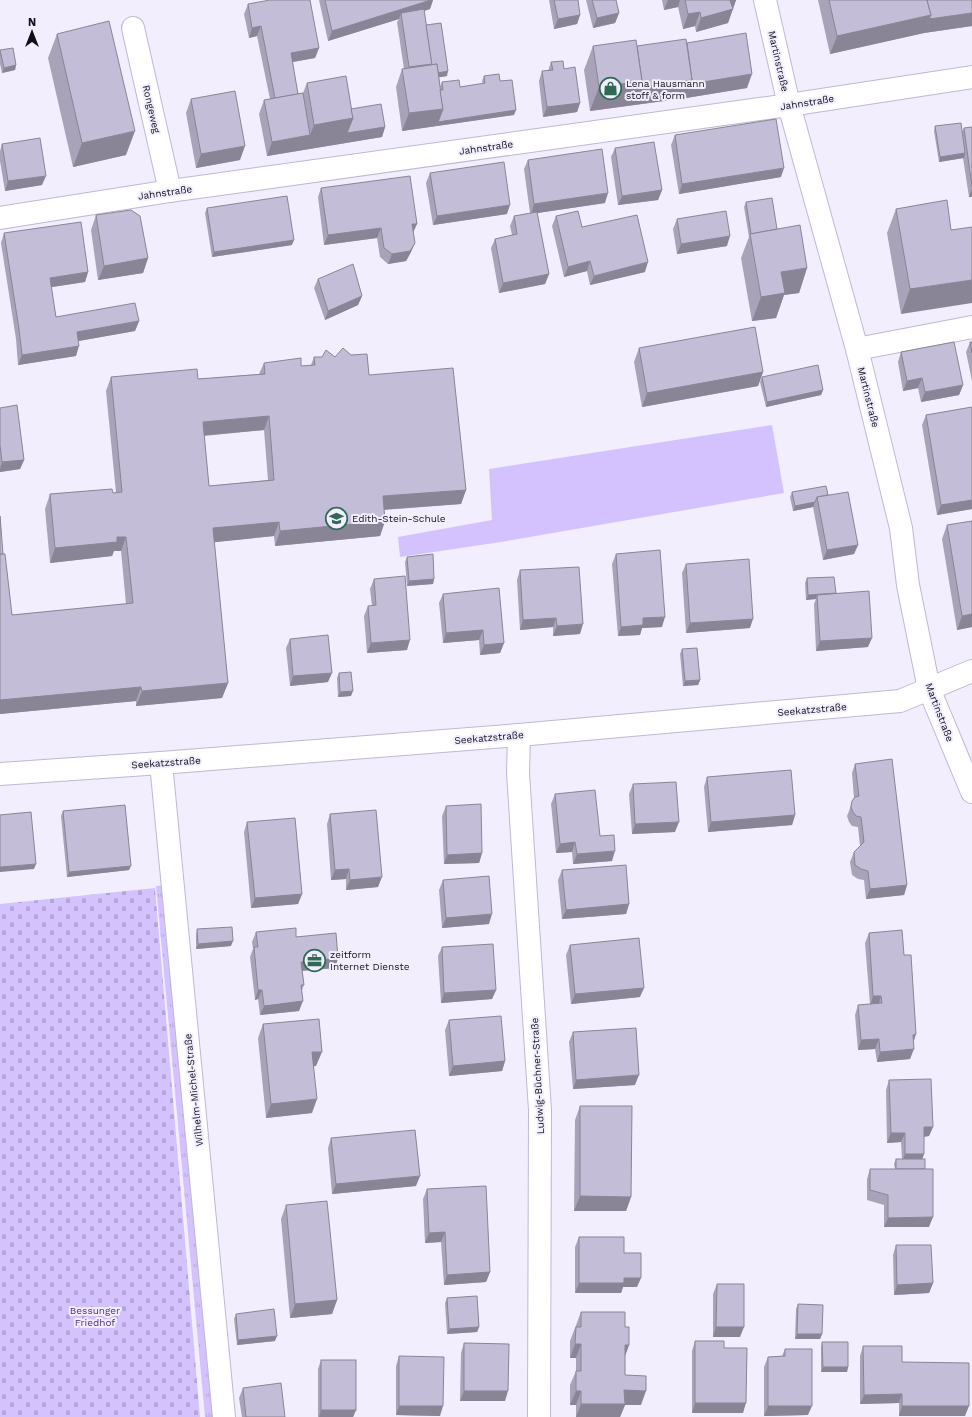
<svg xmlns="http://www.w3.org/2000/svg" width="972" height="1417" font-family="'Work Sans',sans-serif">
  <defs>
    <pattern id="grass-tufts" width="24" height="20" patternUnits="userSpaceOnUse"><rect width="24" height="20" fill="#d4c2ff"/><path d="M3 7l-1-3M5 7V3M7 7l1-3M15 17l-1-3M17 17v-4M19 17l1-3" fill="none" stroke="#b5a6da"/></pattern>
    <pattern id="cemetery-stones" width="16" height="16" patternUnits="userSpaceOnUse"><rect width="16" height="16" fill="#d4c2ff"/><path d="M2 7V4a2 2 0 0 1 4 0v3zM10 15v-3a2 2 0 0 1 4 0v3z" fill="#b5a6da"/></pattern>
  </defs>
  <rect width="100%" height="100%" fill="#f2eefe"/>
  <path fill="url(#grass-tufts)" d="M167 885 218 1417H205L156 886Z"/>
  <path fill="url(#cemetery-stones)" d="M155 888 200 1417H0V904Z"/>
  <path fill="#d4c2ff" d="M772 425 784 493 501 542 400 557 398 537 492 520 489 469Z"/>
  <g fill="none" stroke-linecap="round" stroke-linejoin="round">
    <defs>
      <g id="street">
        <path d="M765 0 789 105 857 349 901 528 908 585 929 689 972 792"/>
        <path d="M133 28 170 191"/>
        <path d="M0 218 170 191 789 105 972 77"/>
        <path d="M857 349 972 327"/>
        <path d="M519 735 518 773 540 1110 539 1417"/>
        <path d="M161 763 224 1417"/>
        <path d="M0 774 161 763 519 735 900 701 972 671"/>
      </g>
    </defs>
    <use href="#street" stroke="#bfb8d2" stroke-width="24"/>
    <use href="#street" stroke="#fff" stroke-width="22"/>
  </g>
  <g fill="#a9a3b9" fill-rule="evenodd">
    <path d="M319 0H433L430 9 424 11 426 25 447 76 439 77 440 87 442 82 460 87 483 84 482 81 484 76 500 81 514 115 402 131 396 87 402 69H404L397 22 399 19 328 41Z"/>
    <path d="M549 0H578L580 15 577 24 554 29Z"/>
    <path d="M586 0H616L619 13 615 23 593 28Z"/>
    <path d="M662 0H736L728 23 696 32 695 26 683 29 678 7 664 10Z"/>
    <path d="M818 0H972V26L924 33 830 54Z"/>
    <path d="M248 4 319 48 315 58 292 62 298 94 303 93 307 83 351 109 385 127 382 137 267 156 259 114 264 100 270 99 257 36 249 38 244 14Z"/>
    <path d="M57 34 126 155 73 167 48 58Z"/>
    <path d="M687 43 747 88 686 98 590 111 584 70 593 46H637Z"/>
    <path d="M0 50 16 65 15 70 2 73 0 64Z"/>
    <path d="M551 62 564 69 580 103 577 112 543 117 539 81 542 71H548Z"/>
    <path d="M191 99 240 160 196 168 186 113Z"/>
    <path d="M935 126 962 132 964 128 972 127V197H969L963 158 939 162 934 131Z"/>
    <path d="M675 135 781 177 679 194 671 145Z"/>
    <path d="M2 144 42 185 5 191 0 161V151Z"/>
    <path d="M615 148 662 190 658 200 618 205 611 157Z"/>
    <path d="M528 160 605 203 537 213 549 274 545 284 499 293 491 248 495 239 512 235 510 226 514 216 530 213 524 169Z"/>
    <path d="M430 173 507 214 433 225 426 183Z"/>
    <path d="M321 188 413 233 411 252 406 261 388 264 380 257 377 238 324 245 318 197Z"/>
    <path d="M746 202 777 229 807 268 799 293 784 295 776 318 752 321 741 258 749 237 744 207Z"/>
    <path d="M207 208 292 245 212 257 205 213Z"/>
    <path d="M896 209 951 230 901 314 887 233Z"/>
    <path d="M96 215 148 258 143 273 98 280 91 230Z"/>
    <path d="M556 216 582 227 645 272 590 285 587 271 564 277 552 226Z"/>
    <path d="M677 219 727 246 677 254 673 229Z"/>
    <path d="M4 233 88 272 85 282 51 287 56 317 139 321 135 331 78 341 76 356 18 365 16 339 1 243Z"/>
    <path d="M318 279 362 296 358 305 325 320 314 288Z"/>
    <path d="M970 342H972V381L966 352Z"/>
    <path d="M639 348 763 372 758 386 642 407 634 362Z"/>
    <path d="M901 352 963 385 959 395 921 402 918 388 903 391 898 362Z"/>
    <path d="M314 357H335L369 375 466 490 461 504 384 510 385 521 380 536 275 546 274 536 214 542 228 683 222 698 136 706V701L0 714V516L3 554 12 615 126 604 121 551H114L112 556 50 563 45 509 50 494 116 493 106 391 111 377 198 379 259 374 264 363 301 366 311 365ZM264 430 268 480 209 486 204 436Z"/>
    <path d="M762 377 823 390 821 395 766 407 760 382Z"/>
    <path d="M972 407V509L937 515 922 425 926 415Z"/>
    <path d="M0 408 24 460 20 469 0 472Z"/>
    <path d="M792 492 828 495 858 545 854 554 823 560 813 507 793 511 790 497Z"/>
    <path d="M947 525 972 627 957 630 942 539Z"/>
    <path d="M616 554 662 627 642 628 640 635 618 636 612 564Z"/>
    <path d="M407 557 434 579 433 584 407 586 405 562Z"/>
    <path d="M686 564 750 628 686 633 682 573Z"/>
    <path d="M520 570 580 634 553 636V627L520 630 517 580Z"/>
    <path d="M807 578 835 593 868 647 816 651 814 604 816 599 806 600 805 583Z"/>
    <path d="M374 579 407 650 367 653 364 616 368 606H372L370 589Z"/>
    <path d="M443 594 504 643 500 653 480 655 479 640 443 643 439 603Z"/>
    <path d="M290 639 328 682 290 686 286 648Z"/>
    <path d="M682 649 700 680 698 685 683 686 680 654Z"/>
    <path d="M339 673 351 696 338 697 337 678Z"/>
    <path d="M855 764 907 885 904 895 866 899 864 880 858 879 852 875 850 862 854 852 860 846 858 827 852 826 849 822 847 816 849 811 852 801 854 798 852 773Z"/>
    <path d="M707 777 795 815 792 825 708 832 704 787Z"/>
    <path d="M633 784 675 832 632 834 629 794Z"/>
    <path d="M555 794 600 836 612 861 573 864 572 852 556 853 551 804Z"/>
    <path d="M446 806 482 853 479 863 444 864 442 816Z"/>
    <path d="M63 811 129 870 67 877 61 816Z"/>
    <path d="M330 814 378 887 346 890V879L331 880 327 824Z"/>
    <path d="M247 822 302 894 298 904 251 908 244 832Z"/>
    <path d="M562 870 629 904 626 914 562 919 558 880Z"/>
    <path d="M443 880 489 924 442 928 439 890Z"/>
    <path d="M197 929 231 946 196 949V934Z"/>
    <path d="M256 932 296 937 338 958 335 968 302 971 304 985 302 990 299 1011 260 1015 258 999 255 1000 250 957 253 949 252 942Z"/>
    <path d="M869 933 904 955 913 1042 910 1059 877 1062 875 1049 858 1050 855 1015 858 1005 870 1004 865 943Z"/>
    <path d="M570 945 640 997 571 1004 566 955Z"/>
    <path d="M442 947 496 990 492 999 441 1003 438 956Z"/>
    <path d="M449 1020 505 1061 502 1071 449 1076 445 1030Z"/>
    <path d="M263 1024 316 1066H314L312 1113 266 1118 258 1038Z"/>
    <path d="M573 1032 635 1085 573 1089 569 1042Z"/>
    <path d="M889 1080 933 1127 929 1136 924 1137 922 1159 925 1169 929 1227H884V1205L867 1200V1179L870 1169H895L894 1164 896 1159H902L901 1142 887 1143 886 1090Z"/>
    <path d="M580 1106 631 1197 626 1211H574L575 1120Z"/>
    <path d="M331 1138 416 1186 332 1194 328 1148Z"/>
    <path d="M427 1189 490 1272 486 1282 444 1285 441 1242 425 1243 423 1199Z"/>
    <path d="M286 1205 337 1300 332 1314 290 1318 281 1219Z"/>
    <path d="M579 1237 624 1253 637 1287H623L621 1293H575V1247Z"/>
    <path d="M896 1245 933 1283 929 1293 894 1295 893 1255Z"/>
    <path d="M717 1284 740 1337H713V1294Z"/>
    <path d="M447 1298 479 1327 477 1332 447 1334 445 1303Z"/>
    <path d="M798 1304 822 1334 820 1339H795L796 1309Z"/>
    <path d="M581 1312 625 1327 629 1345 625 1356V1375L641 1405H625L620 1417H576V1405H570V1385L576 1371V1358H570V1341Z"/>
    <path d="M236 1314 275 1341 237 1345 234 1319Z"/>
    <path d="M695 1341 724 1348 743 1413H692V1351Z"/>
    <path d="M822 1342 848 1367 847 1372H821V1347Z"/>
    <path d="M464 1343 505 1401H460L461 1353Z"/>
    <path d="M863 1346 902 1362 965 1416H899V1403L860 1404V1356Z"/>
    <path d="M785 1349 808 1415 764 1416V1367L768 1357 782 1356Z"/>
    <path d="M399 1356 440 1416 396 1415V1366Z"/>
    <path d="M321 1360 356 1410 353 1417H318V1369Z"/>
    <path d="M243 1388 285 1417H242L239 1398Z"/>
  </g>
  <g fill="#898496">
    <path d="M431 0H433L430 9 402 18 401 13 399 19 328 41 332 31Z"/>
    <path d="M668 0H680L678 7 664 10Z"/>
    <path d="M729 0H736L728 23 696 32 701 18Z"/>
    <path d="M700 12 695 26 683 29 688 14Z"/>
    <path d="M619 13 615 23 593 28 597 18Z"/>
    <path d="M972 13V26L924 33 929 19Z"/>
    <path d="M580 15 577 24 554 29 558 19Z"/>
    <path d="M931 15 924 33 830 54 837 36Z"/>
    <path d="M261 26 257 36 249 38 252 28Z"/>
    <path d="M319 48 315 58 287 63 291 53Z"/>
    <path d="M432 64 429 74 405 77 409 67Z"/>
    <path d="M16 65 15 70 2 73 4 68Z"/>
    <path d="M448 71 447 76 429 79 431 74Z"/>
    <path d="M752 74 747 88 686 98 691 84Z"/>
    <path d="M692 80 686 98 590 111 599 87 642 81Z"/>
    <path d="M580 103 577 112 543 117 547 107Z"/>
    <path d="M443 109 516 110 514 115 402 131 409 113Z"/>
    <path d="M353 118 385 127 382 137 267 156 272 142 310 135 314 125Z"/>
    <path d="M135 131 126 155 73 167 82 143Z"/>
    <path d="M245 146 240 160 196 168 201 154Z"/>
    <path d="M965 153 964 158 939 162 940 157Z"/>
    <path d="M784 168 781 177 679 194 682 184Z"/>
    <path d="M46 176 42 185 5 191 8 181Z"/>
    <path d="M972 188V197H969Z"/>
    <path d="M662 190 658 200 618 205 622 196Z"/>
    <path d="M608 193 605 203 531 214 534 204Z"/>
    <path d="M510 205 507 214 433 225 437 216Z"/>
    <path d="M412 224H417L413 233Z"/>
    <path d="M381 228 377 238 324 245 328 235Z"/>
    <path d="M730 236 727 246 677 254 681 244Z"/>
    <path d="M294 240 292 245 212 257 214 252Z"/>
    <path d="M415 243 411 252 406 261 388 264 392 254Z"/>
    <path d="M148 258 143 273 98 280 104 266Z"/>
    <path d="M590 261 587 271 564 277 568 267Z"/>
    <path d="M648 262 645 272 590 285 594 276Z"/>
    <path d="M807 268 799 293 784 295 776 318 752 321 761 297 781 272Z"/>
    <path d="M88 272 85 282 46 288 50 278Z"/>
    <path d="M549 274 545 284 499 293 503 283Z"/>
    <path d="M972 280V303L901 314 910 289Z"/>
    <path d="M362 296 358 305 325 320 328 311Z"/>
    <path d="M139 321 135 331 73 342 77 332Z"/>
    <path d="M79 346 76 356 18 365 22 355Z"/>
    <path d="M763 372 758 386 642 407 647 393Z"/>
    <path d="M922 378 918 388 903 391 907 381Z"/>
    <path d="M963 385 959 395 921 402 925 392Z"/>
    <path d="M823 390 821 395 766 407 767 402Z"/>
    <path d="M269 416 264 430 197 436 203 422Z"/>
    <path d="M24 460 20 469 0 472V469L2 462Z"/>
    <path d="M466 490 461 504 378 510 383 496Z"/>
    <path d="M972 500V509L937 515 941 505Z"/>
    <path d="M815 502 813 507 793 511 795 506Z"/>
    <path d="M385 521 380 536 275 546 280 531Z"/>
    <path d="M279 522 274 536 207 543 213 528Z"/>
    <path d="M117 537H126L121 551H114L112 556 50 563 55 548Z"/>
    <path d="M858 545 854 554 823 560 827 550Z"/>
    <path d="M434 579 433 584 407 586 409 581Z"/>
    <path d="M836 593 834 598 817 595 816 599 806 600 808 595Z"/>
    <path d="M972 614V627L957 630 962 616Z"/>
    <path d="M665 617 662 627 642 628 640 635 618 636 621 627 643 618Z"/>
    <path d="M556 618 553 627 520 630 523 620Z"/>
    <path d="M753 619 750 628 686 633 690 623Z"/>
    <path d="M583 624 580 634 553 636 557 626Z"/>
    <path d="M483 630 479 640 443 643 446 633Z"/>
    <path d="M872 638 868 647 816 651 820 641Z"/>
    <path d="M410 640 407 650 367 653 371 643Z"/>
    <path d="M504 643 500 653 480 655 484 645Z"/>
    <path d="M332 673 328 682 290 686 293 676Z"/>
    <path d="M700 680 698 685 683 686 685 681Z"/>
    <path d="M228 683 222 698 136 706 142 691Z"/>
    <path d="M141 687 136 701 0 714V700Z"/>
    <path d="M353 691 351 696 338 697 340 692Z"/>
    <path d="M795 815 792 825 708 832 711 822Z"/>
    <path d="M679 822 675 832 632 834 635 824Z"/>
    <path d="M575 842 572 852 556 853 560 844Z"/>
    <path d="M615 851 612 861 573 864 577 854Z"/>
    <path d="M482 853 479 863 444 864 447 855Z"/>
    <path d="M36 864 34 869 0 872V867Z"/>
    <path d="M131 866 129 870 67 877 69 872Z"/>
    <path d="M349 869 346 879 331 880 335 870Z"/>
    <path d="M382 877 378 887 346 890 350 880Z"/>
    <path d="M907 885 904 895 866 899 870 889Z"/>
    <path d="M302 894 298 904 251 908 255 898Z"/>
    <path d="M629 904 626 914 562 919 566 910Z"/>
    <path d="M492 914 489 924 442 928 446 918Z"/>
    <path d="M233 941 231 946 196 949 198 944Z"/>
    <path d="M338 958 335 968 298 971 301 962Z"/>
    <path d="M644 988 640 997 571 1004 575 994Z"/>
    <path d="M258 990H262L258 999 255 1000Z"/>
    <path d="M496 990 492 999 441 1003 444 993Z"/>
    <path d="M873 996H881L878 1006H870Z"/>
    <path d="M303 1001 299 1011 260 1015 264 1006Z"/>
    <path d="M916 1034 913 1044V1035Z"/>
    <path d="M879 1039 875 1049 858 1050 861 1040Z"/>
    <path d="M914 1049 910 1059 877 1062 880 1052Z"/>
    <path d="M312 1052H322L316 1066 307 1067Z"/>
    <path d="M505 1061 502 1071 449 1076 453 1066Z"/>
    <path d="M639 1075 635 1085 573 1089 576 1080Z"/>
    <path d="M317 1099 312 1113 266 1118 271 1104Z"/>
    <path d="M924 1127H933L929 1136 920 1137Z"/>
    <path d="M891 1133H905L901 1142 887 1143Z"/>
    <path d="M905 1154H924L921 1163H902Z"/>
    <path d="M420 1176 416 1186 332 1194 336 1184Z"/>
    <path d="M580 1196 631 1197 626 1211H574Z"/>
    <path d="M933 1217 929 1227H884L888 1218Z"/>
    <path d="M445 1232 441 1242 425 1243 429 1233Z"/>
    <path d="M490 1272 486 1282 444 1285 447 1275Z"/>
    <path d="M624 1278H641L637 1287H623L621 1293H575L579 1283Z"/>
    <path d="M933 1283 929 1293 894 1295 897 1285Z"/>
    <path d="M337 1300 332 1314 290 1318 295 1304Z"/>
    <path d="M479 1327 477 1332 447 1334 449 1329Z"/>
    <path d="M716 1327H744L740 1337H713Z"/>
    <path d="M797 1334H822L820 1339H795Z"/>
    <path d="M277 1336 275 1341 237 1345 238 1340Z"/>
    <path d="M575 1344H581L576 1358H570Z"/>
    <path d="M625 1345H629L624 1359Z"/>
    <path d="M823 1367H848L847 1372H821Z"/>
    <path d="M624 1390 646 1391 641 1405H625L620 1417H576L581 1404Z"/>
    <path d="M464 1391H508L505 1401H460Z"/>
    <path d="M576 1391H581L576 1405H570Z"/>
    <path d="M902 1394 899 1403 860 1404 864 1395Z"/>
    <path d="M695 1403H746L743 1413H692Z"/>
    <path d="M399 1406H443L440 1416 396 1415Z"/>
    <path d="M768 1406H812L808 1415 764 1416Z"/>
    <path d="M902 1406H969L965 1416H899Z"/>
    <path d="M321 1410H356L353 1417H319Z"/>
  </g>
  <g fill="#c4bdd7" stroke="#898496" fill-rule="evenodd">
    <path d="M270 0H310L319 48 291 53 298 94 275 98 261 26 252 28 248 4Z"/>
    <path d="M325 0H431L332 31Z"/>
    <path d="M554 0H578L580 15 558 19Z"/>
    <path d="M592 0H616L619 13 597 18Z"/>
    <path d="M685 0H730L733 9 701 18 700 12 688 14Z"/>
    <path d="M829 0H927L931 15 837 36Z"/>
    <path d="M927 0H972V13L929 19 931 15Z"/>
    <path d="M424 9 432 64 409 67 401 13Z"/>
    <path d="M109 21 135 131 82 143 57 34Z"/>
    <path d="M441 23 448 71 438 73 437 64 432 65 426 25Z"/>
    <path d="M746 33 752 74 691 84 692 80 687 43Z"/>
    <path d="M686 39 692 80 639 87 642 81 637 46Z"/>
    <path d="M636 40 642 81 599 87 593 46Z"/>
    <path d="M13 48 16 65 4 68 0 50Z"/>
    <path d="M563 61 564 69 575 67 580 103 547 107 542 71 553 70 551 62Z"/>
    <path d="M437 64 443 109 409 113 402 69Z"/>
    <path d="M499 74 500 81 512 80 516 110 438 122 443 109 440 90H443L442 82 459 80 460 87 485 83 484 76Z"/>
    <path d="M346 76 353 118 314 125 307 83Z"/>
    <path d="M235 91 245 146 201 154 191 99Z"/>
    <path d="M303 93 310 135 272 142 264 100Z"/>
    <path d="M381 104 385 127 347 133 353 118 351 109Z"/>
    <path d="M776 119 784 168 682 184 675 135Z"/>
    <path d="M961 123 965 153 940 157 935 126Z"/>
    <path d="M972 127V187L964 128Z"/>
    <path d="M40 138 46 176 8 181 2 144Z"/>
    <path d="M654 142 662 190 622 196 615 148Z"/>
    <path d="M602 149 608 193 534 204 528 160Z"/>
    <path d="M504 162 510 205 437 216 430 173Z"/>
    <path d="M410 176 417 224H412L415 243 410 251 392 254 384 248 381 228 328 235 321 188Z"/>
    <path d="M287 196 294 240 214 252 207 208Z"/>
    <path d="M772 198 777 229 751 234 746 202Z"/>
    <path d="M947 200 951 230 972 227V280L910 289 896 209Z"/>
    <path d="M131 210 140 216 148 258 104 266 96 215Z"/>
    <path d="M578 211 582 227 637 215 648 262 594 276 590 261 568 267 556 216Z"/>
    <path d="M726 211 730 236 681 244 677 219Z"/>
    <path d="M537 212 549 274 503 283 495 239 517 234 514 216Z"/>
    <path d="M81 222 88 272 50 278 56 317 135 303 139 321 77 332 79 346 22 355 19 329 4 233Z"/>
    <path d="M800 225 807 268 781 272 785 293 761 297 750 234Z"/>
    <path d="M353 264 362 296 328 311 318 279Z"/>
    <path d="M755 327 763 372 647 393 639 348Z"/>
    <path d="M954 342 963 385 925 392 922 378 907 381 901 352Z"/>
    <path d="M970 342H972V353Z"/>
    <path d="M343 348 351 355 367 354 369 375 453 368 466 490 383 496 385 521 280 531 279 522 213 528 228 683 142 691 141 687 0 700V554H5L12 615 133 603 126 537H117V542L55 548 50 494 112 489 113 493 122 492 111 377 197 369 198 379 265 374 264 363 301 358V366L315 365 314 357H322L326 350 335 357ZM269 416 274 480 209 486 203 422Z"/>
    <path d="M818 365 823 390 767 402 762 377Z"/>
    <path d="M17 405 24 460 2 462 0 445V408Z"/>
    <path d="M972 407V500L941 505 926 415Z"/>
    <path d="M826 486 828 495 817 497 815 502 795 506 792 492Z"/>
    <path d="M848 492 858 545 827 550 817 497Z"/>
    <path d="M0 516 3 554H0Z"/>
    <path d="M972 521V614L962 616 947 525Z"/>
    <path d="M660 550 665 617 643 618V625L621 627 616 554Z"/>
    <path d="M433 554 434 579 409 581 407 557Z"/>
    <path d="M749 559 753 619 690 623 686 564Z"/>
    <path d="M579 567 583 624 557 626 556 618 523 620 520 570Z"/>
    <path d="M405 576 410 640 371 643 368 606 376 605 374 579Z"/>
    <path d="M834 577 836 593 808 595 807 578Z"/>
    <path d="M499 588 504 643 484 645 483 630 446 633 443 594Z"/>
    <path d="M869 591 872 638 820 641 817 595Z"/>
    <path d="M328 635 332 673 293 676 290 639Z"/>
    <path d="M697 648 700 680 685 681 682 649Z"/>
    <path d="M351 672 353 691 340 692 339 673Z"/>
    <path d="M892 759 907 885 870 889 868 871 861 869 855 865 854 852 864 842 861 817 856 816 853 812 851 807 852 801 855 797 859 796 855 764Z"/>
    <path d="M791 770 795 815 711 822 707 777Z"/>
    <path d="M676 782 679 822 635 824 633 784Z"/>
    <path d="M595 790 600 836 614 835 615 851 577 854 575 842 560 844 555 794Z"/>
    <path d="M481 804 482 853 447 855 446 806Z"/>
    <path d="M125 805 131 866 69 872 63 811Z"/>
    <path d="M376 810 382 877 350 880 349 869 335 870 330 814Z"/>
    <path d="M31 812 36 864 0 867V815Z"/>
    <path d="M295 818 302 894 255 898 247 822Z"/>
    <path d="M626 865 629 904 566 910 562 870Z"/>
    <path d="M489 876 492 914 446 918 443 880Z"/>
    <path d="M232 927 233 941 198 944 197 929Z"/>
    <path d="M296 928V937L336 933 338 958 301 962 304 985H301L303 1001 264 1006 262 990H258L254 947H258L256 932Z"/>
    <path d="M902 930 904 955H911L916 1034 913 1035 914 1049 880 1052 879 1039 861 1040 858 1005 882 1003 881 996H873L869 933Z"/>
    <path d="M639 938 644 988 575 994 570 945Z"/>
    <path d="M493 944 496 990 444 993 442 947Z"/>
    <path d="M501 1016 505 1061 453 1066 449 1020Z"/>
    <path d="M319 1019 322 1052H312L317 1099 271 1104 263 1024Z"/>
    <path d="M636 1028 639 1075 576 1080 573 1032Z"/>
    <path d="M931 1079 933 1127H924V1154H905V1133H891L889 1080Z"/>
    <path d="M580 1106H632L631 1197 580 1196Z"/>
    <path d="M415 1130 420 1176 336 1184 331 1138Z"/>
    <rect x="896" y="1159" width="29" height="10"/>
    <path d="M870 1169H933V1217L888 1218V1195L870 1190Z"/>
    <path d="M486 1186 490 1272 447 1275 445 1232 429 1233 427 1189Z"/>
    <path d="M327 1201 337 1300 295 1304 286 1205Z"/>
    <path d="M579 1237H624V1253H641V1278H624V1283H579Z"/>
    <path d="M896 1245H931L933 1283 897 1285Z"/>
    <path d="M717 1284H744V1327H716Z"/>
    <path d="M477 1296 479 1327 449 1329 447 1298Z"/>
    <path d="M798 1304 823 1305 822 1334H797Z"/>
    <path d="M274 1309 277 1336 238 1340 236 1314Z"/>
    <path d="M581 1312H625V1327H629V1345H625V1375L646 1376V1391L624 1390 625 1404H581V1391H576V1371H581V1344H575L576 1327H581Z"/>
    <path d="M695 1341H724V1348H747L746 1403H695Z"/>
    <path d="M822 1342H848V1367H823Z"/>
    <path d="M464 1343 509 1344 508 1391H464Z"/>
    <path d="M863 1346H902V1362L969 1363V1406H902V1394L864 1395Z"/>
    <path d="M785 1349H812V1406H768V1357L785 1356Z"/>
    <path d="M399 1356 444 1357 443 1406H399Z"/>
    <rect x="321" y="1360" width="35" height="50"/>
    <path d="M281 1383 285 1417H246L243 1388Z"/>
  </g>
  <defs>
    <symbol id="shop-ring" viewBox="-11 -11 22 22"><circle r="9.5" fill="#f2eefe" stroke="#306a54" stroke-width="1.5"/><path d="M-5-2.5h2.3a2.7 3.5 0 0 1 5.4 0H5L5.5 6h-11ZM-1.5-2.5h3a1.5 2.3 0 0 0-3 0Z" fill="#306a54"/></symbol>
    <symbol id="school-ring" viewBox="-11 -11 22 22"><circle r="9.5" fill="#f2eefe" stroke="#306a54" stroke-width="1.5"/><path d="M0-5L7-2L0 1L-7-2ZM-4 1L0 2.5L4 1V4Q0 6-4 4Z" fill="#306a54"/></symbol>
    <symbol id="office-ring" viewBox="-11 -11 22 22"><circle r="9.5" fill="#f2eefe" stroke="#306a54" stroke-width="1.5"/><path d="M-6-3h4V-5.5h4V-3h4V5H-6ZM-1-4.5V-3h2v-1.5ZM-6 0V1H6V0Z" fill="#306a54"/></symbol>
  </defs>
  <g fill-rule="evenodd">
    <use href="#shop-ring" x="598" y="76" width="25" height="25"/>
    <use href="#school-ring" x="324" y="506" width="25" height="25"/>
    <use href="#office-ring" x="302" y="948" width="25" height="25"/>
  </g>
  <g text-anchor="middle" stroke-width="4" stroke-linejoin="round" paint-order="stroke">
    <g font-size="10" fill="#121019" stroke="#f2eefe">
      <text transform="translate(779 61) rotate(77)" y="4">Martinstraße</text>
      <text transform="translate(807 102) rotate(-9)" y="4">Jahnstraße</text>
      <text transform="translate(152 109) rotate(77)" y="4">Rongeweg</text>
      <text transform="translate(486 147) rotate(-8)" y="4">Jahnstraße</text>
      <text transform="translate(165 192) rotate(-8)" y="4">Jahnstraße</text>
      <text transform="translate(869 397) rotate(76)" y="4">Martinstraße</text>
      <text transform="translate(812 709) rotate(-5)" y="4">Seekatzstraße</text>
      <text transform="translate(940 712) rotate(69)" y="4">Martinstraße</text>
      <text transform="translate(489 737) rotate(-5)" y="4">Seekatzstraße</text>
      <text transform="translate(166 762) rotate(-4)" y="4">Seekatzstraße</text>
      <text transform="translate(537 1076) rotate(-93)" y="4">Ludwig-Büchner-Straße</text>
      <text transform="translate(193 1090) rotate(-96)" y="4">Wilhelm-Michel-Straße</text>
    </g>
    <g font-size="10" fill="#121019" stroke="#f2eefe" text-anchor="start">
      <text x="626" y="87">Lena Hausmann<tspan x="626" dy="12">stoff &amp; form</tspan></text>
      <text x="352" y="522">Edith-Stein-Schule</text>
      <text x="330" y="958">zeitform<tspan x="330" dy="12">Internet Dienste</tspan></text>
    </g>
    <g font-size="10" fill="#4d2e7f" stroke="#f2eefe">
      <text x="95" y="1314">Bessunger<tspan x="95" dy="12">Friedhof</tspan></text>
    </g>
  </g>
  <g transform="translate(32 32)" stroke="#f2eefe" stroke-width="3" paint-order="stroke">
  <path d="M0-3L7 15L0 10L-7 15Z" fill="#121019"/>
  <text y="-6" font-size="11" font-weight="bold" text-anchor="middle" fill="#121019">N</text>
  </g>
</svg>
